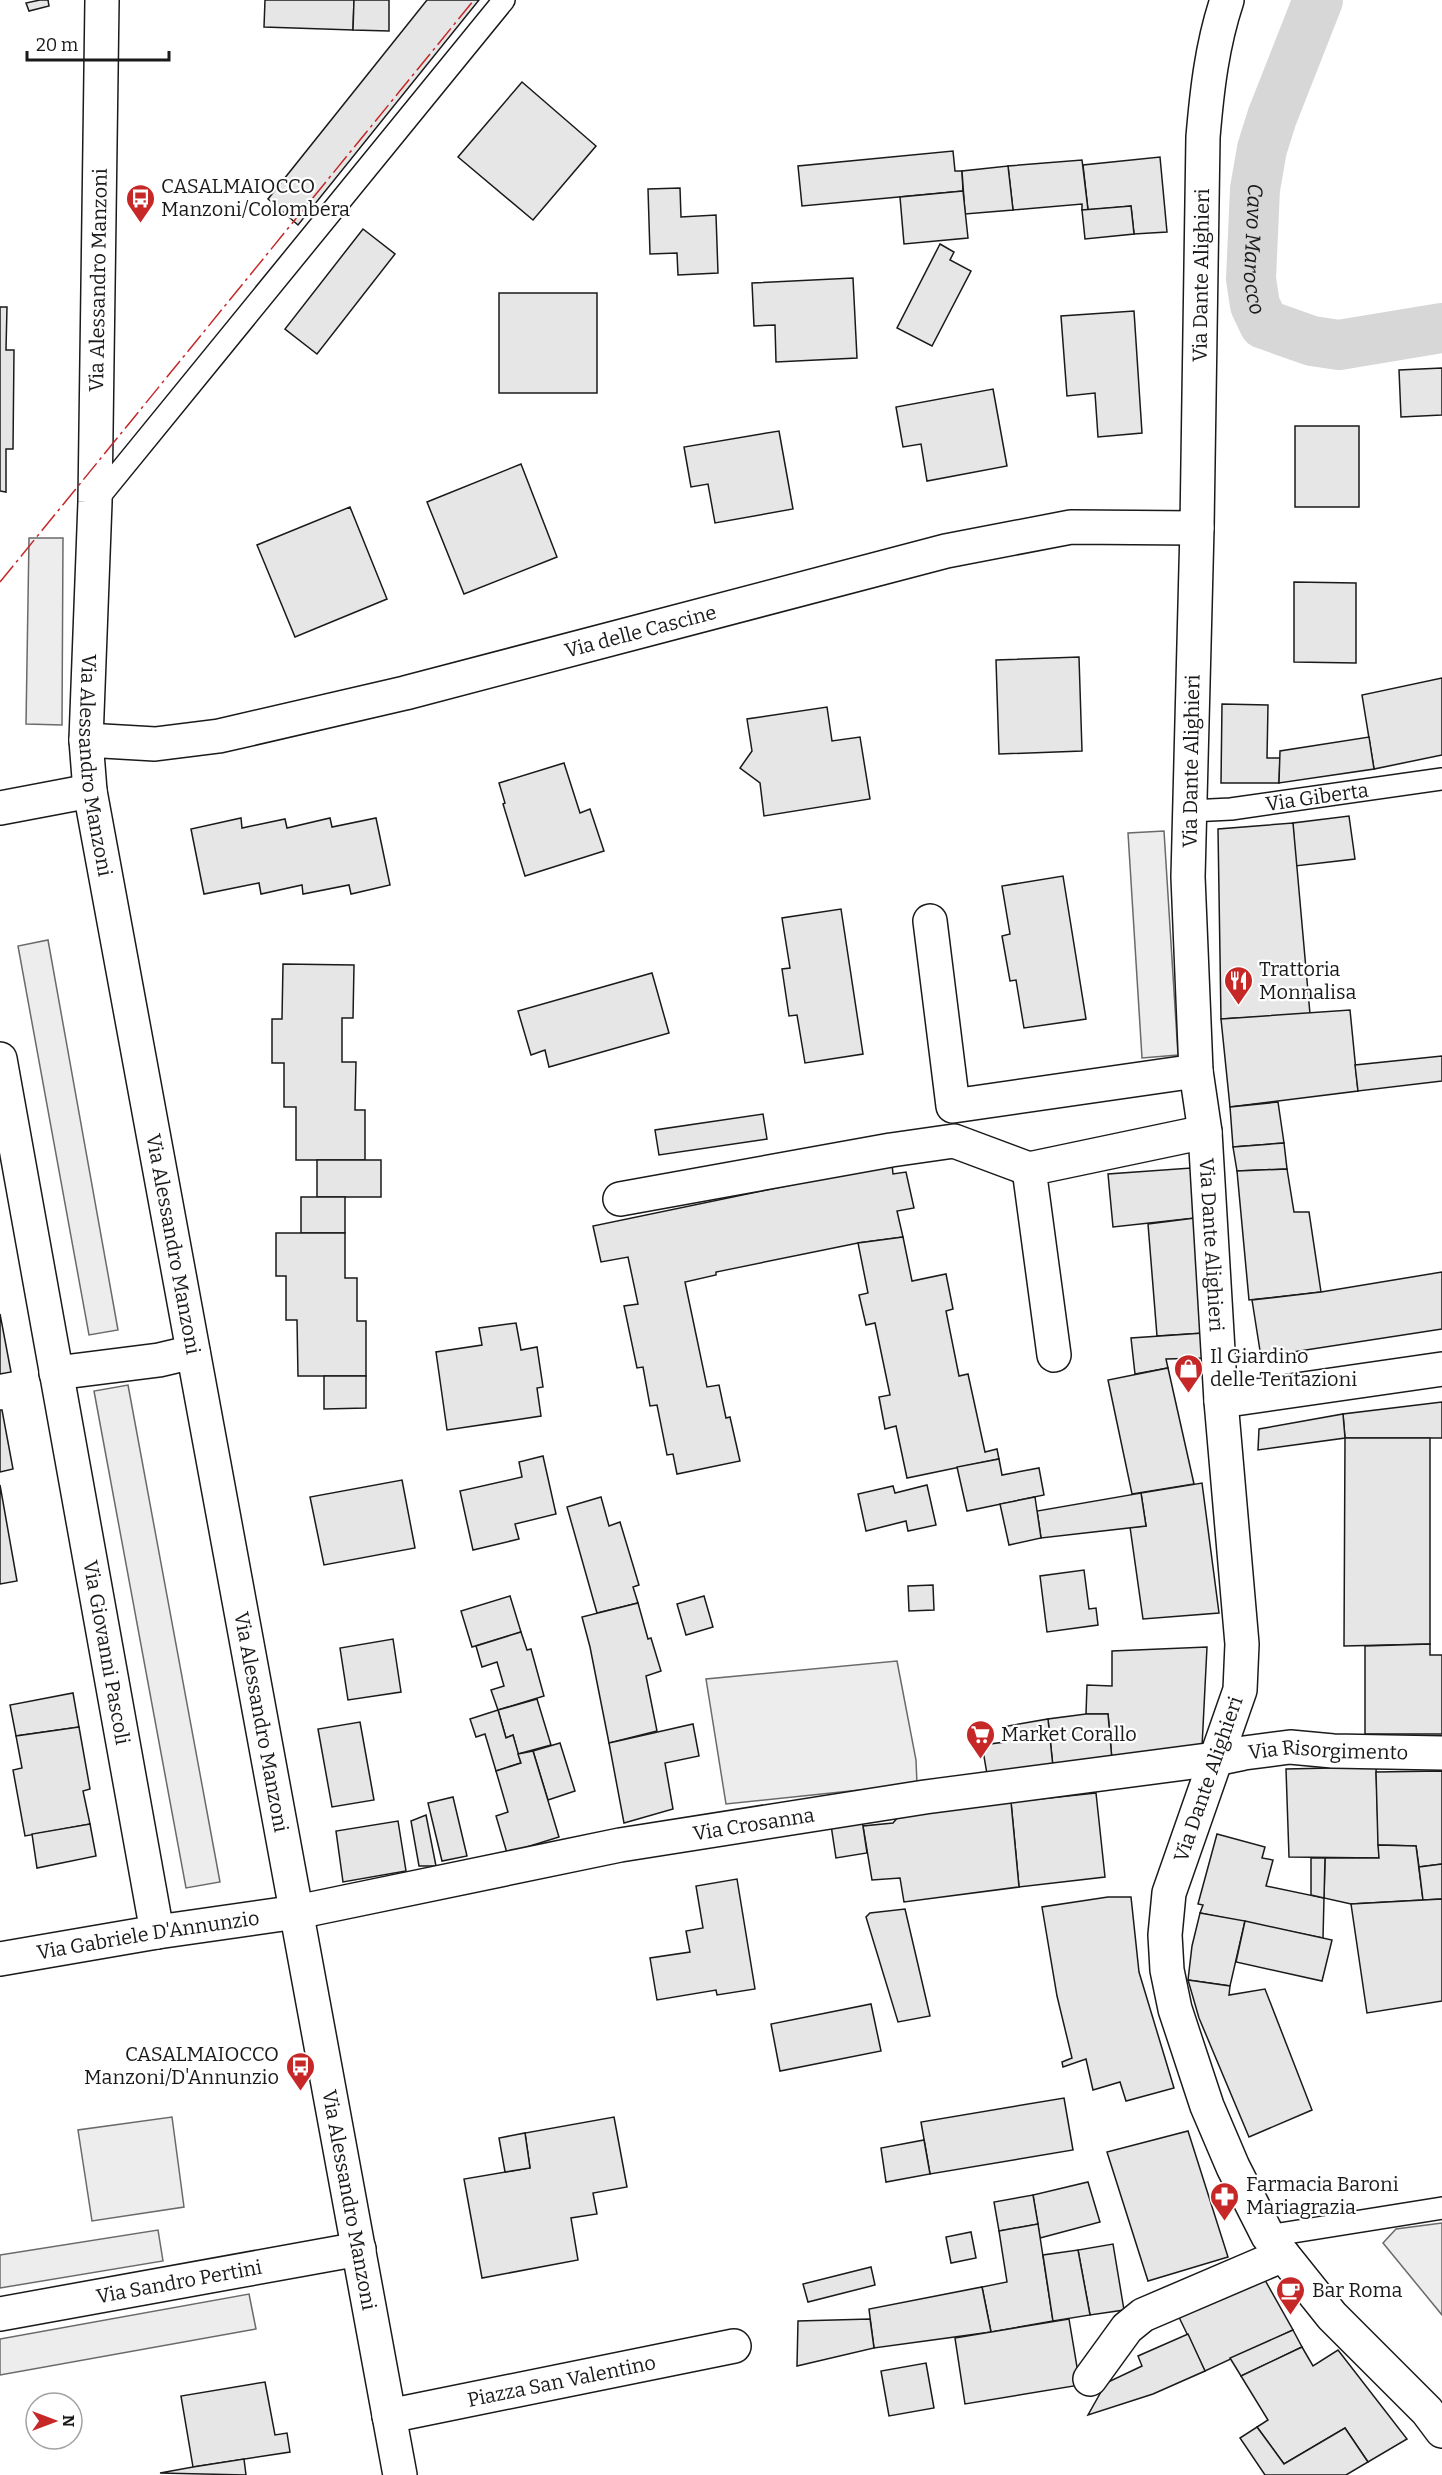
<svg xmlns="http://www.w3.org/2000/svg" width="1442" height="2475" font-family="Bitter,serif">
  <rect width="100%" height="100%" fill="#fff"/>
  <g fill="#ededed" stroke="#6a6a6a" stroke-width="1.5">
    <path d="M29 538H63L62 725 26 724Z"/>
    <path d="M1164 831 1178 1055 1142 1058 1128 833Z"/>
    <path d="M48 940 118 1330 89 1335 18 946Z"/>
    <path d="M128 1385 220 1882 186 1888 94 1391Z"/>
    <path d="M897 1661 916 1760 917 1784 726 1804 706 1679Z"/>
    <path d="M172 2117 184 2207 92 2221 78 2130Z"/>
    <path d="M1442 2223V2315L1383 2243 1396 2229Z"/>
    <path d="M158 2230 163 2261 0 2288V2255Z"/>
    <path d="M249 2294 256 2329 0 2375V2339Z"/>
  </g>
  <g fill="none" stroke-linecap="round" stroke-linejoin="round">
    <path stroke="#d7d7d7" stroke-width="50" id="s1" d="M1318 0 1272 117 1262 149 1255 189 1251 279 1255 305 1264 324 1312 341 1339 345 1442 328"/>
  </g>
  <g fill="#e6e6e6" stroke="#1a1a1a" stroke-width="1.5">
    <path d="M40 0H48L49 6 29 11 26 3Z"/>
    <path d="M265 0H354L353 30 264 27Z"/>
    <path d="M354 0H389V31L353 30Z"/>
    <path d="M427 0H479L298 225 268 199Z"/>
    <path d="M522 82 596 146 533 220 458 157Z"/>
    <path d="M953 151 955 171H962L963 191 802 206 798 166Z"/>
    <path d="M1160 157 1167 232 1134 234 1131 206 1088 210 1083 165Z"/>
    <path d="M1082 160 1088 210H1082V204L1013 210 1008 166Z"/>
    <path d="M1008 166 1013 210 965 214 962 171Z"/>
    <path d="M680 188 681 217 716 215 718 273 678 275 677 253 650 254 648 189Z"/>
    <path d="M963 191 968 238 904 244 900 197Z"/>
    <path d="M1131 206 1134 234 1085 239 1082 210Z"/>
    <path d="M363 229 395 254 317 354 285 329Z"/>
    <path d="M940 244 954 252 950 260 971 271 932 346 897 328Z"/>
    <path d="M853 278 857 358 776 362 775 325 754 326 752 283Z"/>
    <rect x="499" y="293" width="98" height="100"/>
    <path d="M0 307H7L6 350H14L13 449H6V492L0 491Z"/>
    <path d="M1134 311 1142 433 1098 437 1095 393 1067 396 1061 316Z"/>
    <path d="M1442 368V415L1401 417 1399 370Z"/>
    <path d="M993 389 1007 466 927 481 921 444 903 447 896 407Z"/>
    <rect x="1295" y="426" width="64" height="81"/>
    <path d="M779 431 793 509 715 523 708 484 691 487 684 447Z"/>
    <path d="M521 464 557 557 464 594 427 502Z"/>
    <path d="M350 507 387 599 295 637 257 545Z"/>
    <path d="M1294 582 1356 583V663L1294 662Z"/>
    <path d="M1079 657 1082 751 999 754 996 660Z"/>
    <path d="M1442 678V755L1374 769 1362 695Z"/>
    <path d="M1222 704 1268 705 1267 758H1280L1279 783H1221Z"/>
    <path d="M827 707 832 741 860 737 870 799 764 816 760 783 740 768 752 751 747 719Z"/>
    <path d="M1369 737 1374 769 1279 783 1280 751Z"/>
    <path d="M564 763 580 813 590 809 604 851 525 876 503 804 505 803 499 783Z"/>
    <path d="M1349 816 1355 859 1295 866 1293 823Z"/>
    <path d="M241 818 242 828 285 819 287 828 330 818 332 827 376 818 390 885 351 894 349 885 303 894 302 885 261 894 259 883 204 894 191 829Z"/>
    <path d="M1293 823 1310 1014 1221 1019 1218 829Z"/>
    <path d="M1063 876 1086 1019 1024 1028 1016 980 1010 981 1002 936 1010 934 1002 886Z"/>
    <path d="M841 909 863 1054 805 1063 797 1015 789 1016 782 969 790 968 782 918Z"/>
    <path d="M283 964 354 965 353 1018H342V1062H356L355 1110H365V1160H296V1107H284V1063H272V1019H282Z"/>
    <path d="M652 973 669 1033 549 1067 545 1050 531 1055 518 1011Z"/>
    <path d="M1350 1010 1358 1091 1230 1107 1221 1019Z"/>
    <path d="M1442 1056V1081L1358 1091 1355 1065Z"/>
    <path d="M1278 1102 1284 1143 1233 1147 1230 1107Z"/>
    <path d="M763 1114 767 1139 659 1155 655 1130Z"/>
    <path d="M1284 1143 1287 1169 1237 1171 1233 1147Z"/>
    <rect x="317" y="1160" width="64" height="37"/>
    <path d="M892 1164 893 1174 906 1172 914 1208 897 1211 903 1237 858 1243 716 1272V1275L685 1282 707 1387 719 1385 726 1418 730 1417 740 1461 677 1474 673 1454 667 1455 657 1405 650 1406 643 1367 637 1368 624 1306 638 1304 628 1257 601 1262 593 1226Z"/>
    <path d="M1191 1168 1195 1218 1113 1227 1108 1174Z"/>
    <path d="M1287 1169 1294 1212H1309L1321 1292 1249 1300 1237 1171Z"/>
    <rect x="301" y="1197" width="44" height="36"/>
    <path d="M1195 1218 1204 1333 1157 1336 1148 1224Z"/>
    <path d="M276 1233H345V1278H357V1321H366V1376H298L297 1320H286V1276H276Z"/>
    <path d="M903 1237 912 1281 946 1274 953 1309 946 1311 959 1376 968 1374 985 1452 997 1449 999 1459 907 1478 896 1426 885 1429 879 1397 890 1395 875 1323 866 1325 859 1295 868 1293 858 1243Z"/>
    <path d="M1442 1272V1329L1261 1357 1252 1300 1321 1292Z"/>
    <path d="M0 1314 11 1372 0 1374Z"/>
    <path d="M516 1323 521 1350 537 1347 543 1387 537 1388 541 1416 447 1430 436 1352 482 1345 479 1328Z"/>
    <path d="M1204 1333 1206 1358 1166 1359 1168 1368 1135 1374 1131 1338Z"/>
    <path d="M1168 1368 1194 1484 1132 1494 1108 1380Z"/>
    <path d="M324 1376H366V1408L324 1409Z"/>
    <path d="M1442 1402V1438H1345L1343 1414Z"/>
    <path d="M0 1410H2L13 1469 0 1472Z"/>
    <path d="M1343 1414 1345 1438 1258 1450 1259 1429Z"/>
    <path d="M1345 1438H1430V1644L1344 1646Z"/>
    <path d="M543 1456 556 1514 515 1524 519 1539 473 1550 460 1491 522 1477 519 1462Z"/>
    <path d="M999 1459 1002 1475 1039 1468 1044 1495 967 1511 957 1467Z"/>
    <path d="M402 1480 415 1548 324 1565 310 1497Z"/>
    <path d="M1202 1483 1219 1613 1143 1619 1130 1527 1146 1526 1141 1493Z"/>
    <path d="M0 1485 17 1581 0 1584Z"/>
    <path d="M927 1485 936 1525 908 1531 906 1521 866 1531 858 1494 893 1486 895 1493Z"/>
    <path d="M1141 1493 1146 1526 1041 1538 1037 1511Z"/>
    <path d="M601 1497 609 1526 620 1522 639 1585 633 1587 638 1603 597 1613 567 1507Z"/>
    <path d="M1035 1497 1041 1538 1009 1545 1000 1504Z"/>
    <path d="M1084 1570 1089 1609 1096 1608 1098 1625 1047 1632 1040 1576Z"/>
    <path d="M933 1585 934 1610 909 1611 908 1586Z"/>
    <path d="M510 1596 521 1632 472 1647 461 1611Z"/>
    <path d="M704 1596 713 1627 686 1635 677 1604Z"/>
    <path d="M638 1603 648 1639 651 1638 661 1671 646 1676 657 1731 609 1743 590 1647 582 1617Z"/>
    <path d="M521 1632 527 1650 531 1649 544 1696 498 1710 491 1690 504 1686 497 1662 482 1667 476 1646Z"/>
    <path d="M393 1639 401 1692 348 1700 340 1648Z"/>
    <path d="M1430 1644V1655H1442V1734H1365V1646Z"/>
    <path d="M1207 1647 1202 1747 1112 1760 1108 1714H1086L1087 1685 1112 1686V1651Z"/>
    <path d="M73 1693 79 1727 16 1736 10 1705Z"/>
    <path d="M537 1699 551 1745 518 1754 513 1735 506 1738 498 1710Z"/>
    <path d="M498 1710 506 1738 513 1735 521 1763 496 1771 485 1734 476 1737 470 1719Z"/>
    <path d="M1086 1714H1108L1112 1760 1053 1767 1048 1719Z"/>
    <path d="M1048 1719 1053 1767 987 1774 982 1745 1005 1742 1002 1727Z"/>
    <path d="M360 1722 374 1800 332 1807 318 1729Z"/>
    <path d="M693 1724 699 1756 665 1763 673 1809 624 1823 609 1743Z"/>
    <path d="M79 1727 90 1789 83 1791 90 1824 25 1836 13 1770 22 1768 16 1736Z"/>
    <path d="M560 1743 575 1791 548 1800 533 1751Z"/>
    <path d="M533 1751 559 1837 507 1853 496 1816 508 1812 496 1771 521 1763 518 1754Z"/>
    <path d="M1376 1767 1379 1858 1289 1857 1286 1769Z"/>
    <path d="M1442 1771V1864L1419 1867 1416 1846 1378 1845 1376 1772Z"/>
    <path d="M1096 1793 1105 1877 1019 1887 1011 1802Z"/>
    <path d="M453 1797 467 1856 442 1861 428 1803Z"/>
    <path d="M1011 1802 1019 1887 904 1902 900 1878 872 1880 863 1826 893 1823 899 1816Z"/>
    <path d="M426 1815 436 1866H419L411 1821Z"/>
    <path d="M862 1820 867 1853 836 1858 831 1825Z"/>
    <path d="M398 1821 406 1871 343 1882 336 1831Z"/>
    <path d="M90 1824 96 1856 37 1868 32 1834Z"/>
    <path d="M1217 1834 1265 1847 1262 1858 1273 1860 1266 1886 1324 1898 1323 1938 1200 1913 1203 1905 1198 1904Z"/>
    <path d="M1378 1845 1416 1846 1423 1900 1351 1904 1324 1898 1325 1858H1379Z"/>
    <path d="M1311 1858H1325L1324 1898 1311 1895Z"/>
    <path d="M1442 1864V1899L1423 1900 1419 1867Z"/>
    <path d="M737 1879 755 1989 717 1995 716 1990 657 2000 650 1958 690 1952 686 1931 703 1928 696 1886Z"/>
    <path d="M1108 1897H1131L1139 1972 1174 2088 1126 2101 1120 2082 1093 2090 1086 2059 1063 2067 1062 2062 1072 2058 1057 1996 1042 1907Z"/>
    <path d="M1442 1899V2001L1367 2013 1351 1904Z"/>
    <path d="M905 1909 930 2016 898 2022 866 1917 870 1913Z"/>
    <path d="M1200 1913 1245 1921 1230 1986 1188 1980 1192 1946Z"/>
    <path d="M1245 1921 1332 1940 1322 1981 1236 1962Z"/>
    <path d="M1188 1980 1230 1986 1229 1995 1265 1989 1312 2110 1249 2137 1199 2018Z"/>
    <path d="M871 2004 881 2051 780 2071 771 2024Z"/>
    <path d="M1064 2098 1073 2150 930 2174 921 2122Z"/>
    <path d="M614 2117 627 2187 593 2193 597 2214 571 2218 578 2260 482 2278 464 2179 530 2168 525 2133Z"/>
    <path d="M1188 2131 1228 2257 1148 2281 1107 2152Z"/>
    <path d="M525 2133 530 2168 505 2172 499 2138Z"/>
    <path d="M924 2140 930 2174 886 2182 881 2148Z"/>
    <path d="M1088 2182 1100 2222 1040 2238 1033 2195Z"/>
    <path d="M1033 2195 1038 2224 999 2231 994 2202Z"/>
    <path d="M1038 2224 1053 2321 991 2332 982 2287 1007 2282 999 2231Z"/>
    <path d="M971 2232 976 2258 951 2263 946 2237Z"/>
    <path d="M1113 2244 1124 2310 1090 2315 1078 2250Z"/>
    <path d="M1078 2250 1090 2315 1053 2321 1043 2255Z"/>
    <path d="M871 2267 875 2285 808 2302 803 2284Z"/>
    <path d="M1261 2273 1293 2330 1205 2371 1175 2309Z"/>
    <path d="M982 2287 991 2332 874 2348 869 2309Z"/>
    <path d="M870 2319 874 2348 797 2366 798 2321Z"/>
    <path d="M1069 2319 1080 2385 965 2404 955 2338Z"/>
    <path d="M1293 2330 1302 2347 1241 2376 1230 2358Z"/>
    <path d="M1188 2334 1205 2371 1153 2394 1088 2415 1106 2383 1142 2366 1138 2356Z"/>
    <path d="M1302 2347 1313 2366 1338 2350 1407 2439 1368 2462 1345 2428 1284 2464 1257 2427 1268 2420 1241 2376Z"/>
    <path d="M926 2363 934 2408 889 2416 881 2371Z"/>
    <path d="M265 2382 275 2435 287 2433 290 2452 193 2467 181 2396Z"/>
    <path d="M1257 2427 1284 2464 1345 2428 1368 2462 1346 2475H1265L1240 2438Z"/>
    <path d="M244 2459 246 2475 160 2473 193 2467Z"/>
  </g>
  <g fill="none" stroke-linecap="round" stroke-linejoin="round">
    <defs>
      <g id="lane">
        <path d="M95 502 504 0"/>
        <path id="s2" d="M1190 811 1231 809 1442 779"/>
        <path d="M1268 2236 1442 2208"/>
      </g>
      <g id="street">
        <path id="s3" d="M1197 528 1188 877 1196 1071 1205 1132 1221 1401 1242 1644 1240 1690 1169 1893 1165 1935 1167 1970 1175 2009 1207 2106 1233 2167 1268 2236 1332 2316 1427 2411 1442 2431"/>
        <path d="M0 808 90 791"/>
        <path d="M930 921 953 1106 1196 1071"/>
        <path id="s4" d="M0 1059 157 1932"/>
        <path d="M620 1199 891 1150 954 1141 1029 1169"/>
        <path d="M1054 1355 1029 1169 1205 1132"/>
        <path d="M56 1373 159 1360 193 1352"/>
        <path d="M1221 1401 1442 1369"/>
        <path id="s5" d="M0 1959 157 1932 297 1912 620 1845 925 1797 1215 1759 1244 1753 1290 1747 1333 1751 1442 1753"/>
        <path id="s6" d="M0 2314 359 2249"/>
        <path d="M1090 2379 1127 2328 1143 2315 1283 2255"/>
        <path id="s7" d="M389 2416 734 2346"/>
      </g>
      <g id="secondary">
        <path id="s8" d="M102 0 95 502 86 740 90 791 400 2475"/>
        <path id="s9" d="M86 740 155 744 219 736 405 693 946 551 1071 527 1197 528 1203 137C1207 90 1212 45 1227 0"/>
      </g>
    </defs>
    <use href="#lane" stroke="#1a1a1a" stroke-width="24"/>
    <use href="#street" stroke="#1a1a1a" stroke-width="36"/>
    <use href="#secondary" stroke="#1a1a1a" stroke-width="36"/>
    <use href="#lane" stroke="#fff" stroke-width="21"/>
    <use href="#street" stroke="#fff" stroke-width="33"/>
    <use href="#secondary" stroke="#fff" stroke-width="33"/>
    <path stroke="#c62828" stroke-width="1.5" stroke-dasharray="21 4.5 3 4.5" stroke-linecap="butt" d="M0 582 474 0"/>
  </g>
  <defs>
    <symbol id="bus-pin" viewBox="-11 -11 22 30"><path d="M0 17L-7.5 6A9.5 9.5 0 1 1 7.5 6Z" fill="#c62828" stroke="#fff"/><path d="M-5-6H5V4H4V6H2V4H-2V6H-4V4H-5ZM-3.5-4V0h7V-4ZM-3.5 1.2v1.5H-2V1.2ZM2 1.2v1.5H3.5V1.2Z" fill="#fff"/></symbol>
    <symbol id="restaurant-pin" viewBox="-11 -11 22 30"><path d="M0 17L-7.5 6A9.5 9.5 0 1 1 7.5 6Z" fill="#c62828" stroke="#fff"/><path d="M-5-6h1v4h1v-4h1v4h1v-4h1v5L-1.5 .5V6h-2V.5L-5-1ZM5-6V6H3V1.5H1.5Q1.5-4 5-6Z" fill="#fff"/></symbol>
    <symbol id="shop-pin" viewBox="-11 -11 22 30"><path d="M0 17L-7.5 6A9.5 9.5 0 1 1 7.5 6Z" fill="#c62828" stroke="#fff"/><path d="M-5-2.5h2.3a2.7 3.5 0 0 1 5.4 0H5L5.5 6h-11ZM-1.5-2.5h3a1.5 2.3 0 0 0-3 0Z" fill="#fff"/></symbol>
    <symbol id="supermarket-pin" viewBox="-11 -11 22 30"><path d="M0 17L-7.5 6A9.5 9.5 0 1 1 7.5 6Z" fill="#c62828" stroke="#fff"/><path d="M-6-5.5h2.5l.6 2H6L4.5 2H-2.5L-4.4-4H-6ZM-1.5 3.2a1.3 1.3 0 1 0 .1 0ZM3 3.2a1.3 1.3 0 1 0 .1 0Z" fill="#fff"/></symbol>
    <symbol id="pharmacy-pin" viewBox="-11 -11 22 30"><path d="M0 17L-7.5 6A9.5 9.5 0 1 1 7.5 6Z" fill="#c62828" stroke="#fff"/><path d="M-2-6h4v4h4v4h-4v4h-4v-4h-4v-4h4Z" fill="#fff"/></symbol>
    <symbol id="cafe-pin" viewBox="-11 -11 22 30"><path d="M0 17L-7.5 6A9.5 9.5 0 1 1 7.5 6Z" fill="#c62828" stroke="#fff"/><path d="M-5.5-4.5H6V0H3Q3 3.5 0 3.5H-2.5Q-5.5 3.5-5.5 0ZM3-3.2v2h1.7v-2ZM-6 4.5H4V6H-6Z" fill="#fff"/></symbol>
  </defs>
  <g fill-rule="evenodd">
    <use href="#bus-pin" x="124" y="182" width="33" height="45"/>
    <use href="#restaurant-pin" x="1222" y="964" width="33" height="45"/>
    <use href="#shop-pin" x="1172" y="1352" width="33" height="45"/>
    <use href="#supermarket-pin" x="964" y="1718" width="33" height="45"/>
    <use href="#bus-pin" x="284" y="2050" width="33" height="45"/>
    <use href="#pharmacy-pin" x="1208" y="2180" width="33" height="45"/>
    <use href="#cafe-pin" x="1274" y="2274" width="33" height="45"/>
  </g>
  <g text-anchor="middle" stroke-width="4.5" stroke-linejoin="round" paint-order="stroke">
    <g font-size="20" fill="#1a1a1a" stroke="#fff" text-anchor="start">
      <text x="161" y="193">CASALMAIOCCO<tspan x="161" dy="23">Manzoni/Colombera</tspan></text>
      <text x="1259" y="976">Trattoria<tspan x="1259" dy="23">Monnalisa</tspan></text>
      <text x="1210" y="1363">Il Giardino<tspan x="1210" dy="23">delle Tentazioni</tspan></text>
      <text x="1001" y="1741">Market Corallo</text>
      <text x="279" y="2061" text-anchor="end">CASALMAIOCCO<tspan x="279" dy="23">Manzoni/D'Annunzio</tspan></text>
      <text x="1246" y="2191">Farmacia Baroni<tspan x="1246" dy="23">Mariagrazia</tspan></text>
      <text x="1312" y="2297">Bar Roma</text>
    </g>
    <g font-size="20" fill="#1a1a1a" stroke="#fff">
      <text dy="7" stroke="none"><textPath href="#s9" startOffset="1390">Via Dante Alighieri</textPath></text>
      <text transform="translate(98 280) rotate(-89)" y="7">Via Alessandro Manzoni</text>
      <text dy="7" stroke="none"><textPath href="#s9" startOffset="568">Via delle Cascine</textPath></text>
      <text transform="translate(1191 761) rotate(-89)" y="7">Via Dante Alighieri</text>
      <text dy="7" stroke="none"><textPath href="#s8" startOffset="766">Via Alessandro Manzoni</textPath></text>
      <text dy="7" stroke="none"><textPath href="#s2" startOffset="128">Via Giberta</textPath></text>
      <text dy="7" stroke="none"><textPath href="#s8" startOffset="1252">Via Alessandro Manzoni</textPath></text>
      <text dy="7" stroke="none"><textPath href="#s3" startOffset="718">Via Dante Alighieri</textPath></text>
      <text dy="7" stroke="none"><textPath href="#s4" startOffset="603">Via Giovanni Pascoli</textPath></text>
      <text dy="7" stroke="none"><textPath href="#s8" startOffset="1738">Via Alessandro Manzoni</textPath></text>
      <text dy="7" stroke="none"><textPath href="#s5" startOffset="1346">Via Risorgimento</textPath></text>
      <text transform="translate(1208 1779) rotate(-71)" y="7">Via Dante Alighieri</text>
      <text dy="7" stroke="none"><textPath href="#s5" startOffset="766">Via Crosanna</textPath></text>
      <text dy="7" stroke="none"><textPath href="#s5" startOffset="150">Via Gabriele D'Annunzio</textPath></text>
      <text dy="7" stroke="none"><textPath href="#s8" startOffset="2224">Via Alessandro Manzoni</textPath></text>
      <text dy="7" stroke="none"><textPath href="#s6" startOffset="182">Via Sandro Pertini</textPath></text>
      <text dy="7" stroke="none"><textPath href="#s7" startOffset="176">Piazza San Valentino</textPath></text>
    </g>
    <g font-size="21" font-style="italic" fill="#1a1a1a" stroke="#fff">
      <text dy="7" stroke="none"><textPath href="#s1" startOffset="260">Cavo Marocco</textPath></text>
    </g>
  </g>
  <g transform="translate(54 2421) rotate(90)"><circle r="28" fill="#ffffff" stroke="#a3a3a3" stroke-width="1.5"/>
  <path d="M0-4.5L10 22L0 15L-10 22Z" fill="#c62828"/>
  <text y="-9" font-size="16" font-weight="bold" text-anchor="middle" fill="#1a1a1a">N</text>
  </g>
  <path d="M27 51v9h142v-9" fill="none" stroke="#1a1a1a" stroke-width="3"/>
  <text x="36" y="51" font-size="18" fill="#1a1a1a" stroke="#ffffff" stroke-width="4.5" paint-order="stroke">20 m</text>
</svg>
